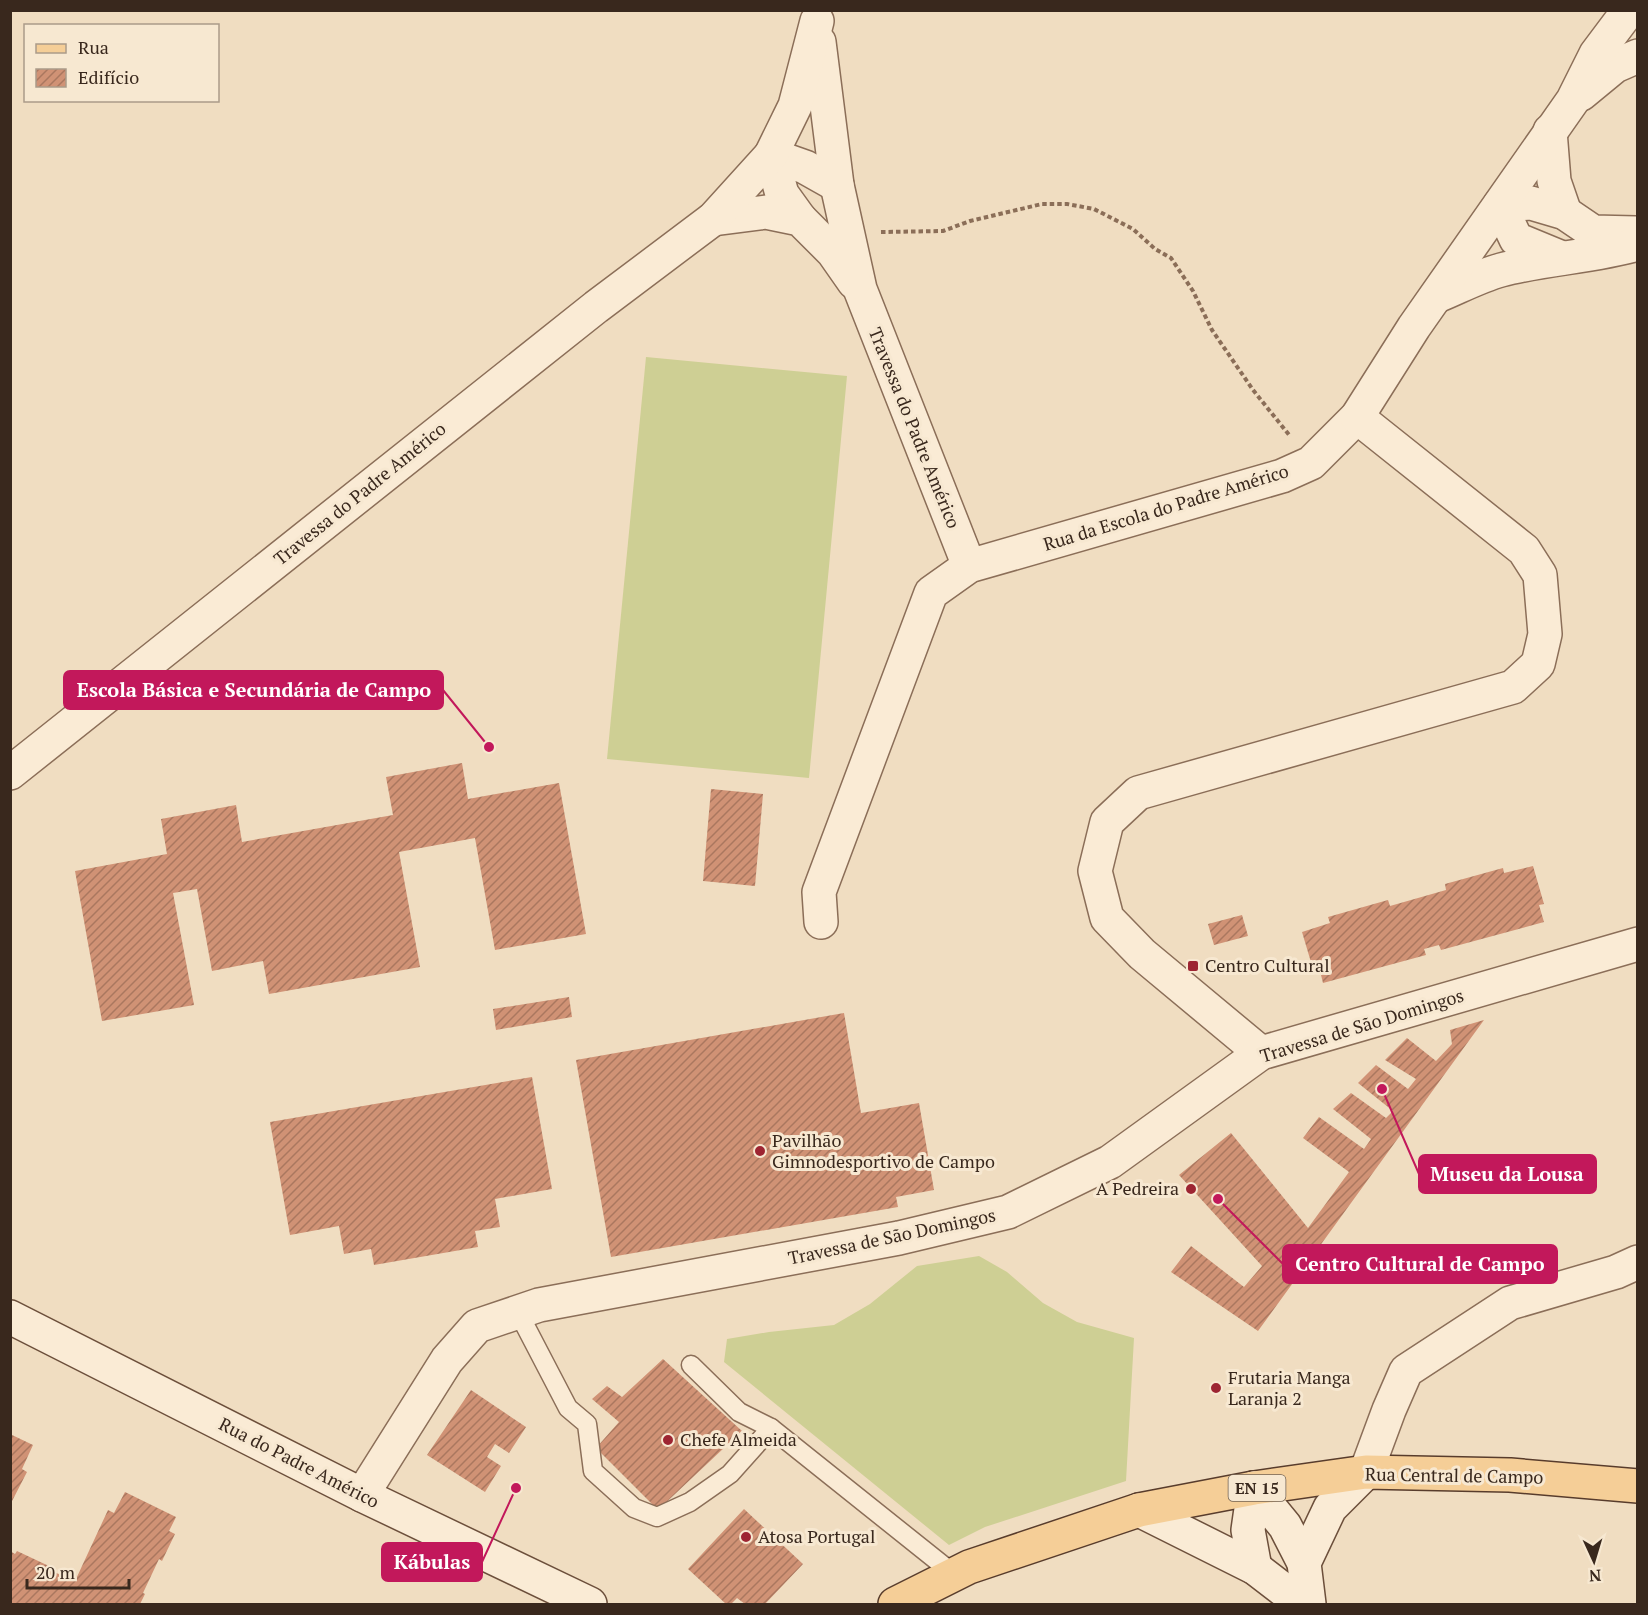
<svg xmlns="http://www.w3.org/2000/svg" width="1648" height="1615" font-family="'PT Serif',serif">
  <defs>
    <pattern id="building-hatch" width="6" height="6" patternUnits="userSpaceOnUse" patternTransform="scale(1.5)"><rect width="6" height="6" fill="#d09275"/><path d="M-1 1l2-2M0 6l6-6M5 7l2-2" fill="none" stroke="#aa775f"/></pattern>
  </defs>
  <rect width="100%" height="100%" fill="#f0ddc1"/>
  <g fill="#cecf94">
    <path d="M646 357 847 376 809 778 607 759Z"/>
    <path d="M979 1256 1007 1272 1043 1303 1077 1322 1134 1338 1126 1481 985 1527 949 1545 724 1362 727 1339 769 1332 834 1325 870 1304 917 1266Z"/>
  </g>
  <g fill="url(#building-hatch)">
    <path d="M462 763 468 799 559 783 586 934 495 950 475 838 399 852 420 967 269 994 263 961 212 971 197 889 173 893 194 1005 102 1021 75 871 167 854 161 819 236 805 242 842 393 815 386 777Z"/>
    <path d="M711 789 763 794 755 886 703 881Z"/>
    <path d="M1533 866 1544 904 1539 905 1544 922 1441 950 1439 945 1424 949 1426 955 1323 983 1319 967 1313 969 1302 932 1330 923 1328 917 1388 900 1390 906 1446 890 1445 884 1503 868 1504 873Z"/>
    <path d="M1242 915 1248 936 1214 945 1208 924Z"/>
    <path d="M569 997 572 1017 496 1030 493 1009Z"/>
    <path d="M844 1013 861 1113 919 1103 934 1190 896 1197 898 1207 611 1257 576 1060Z"/>
    <path d="M1484 1020 1258 1331 1171 1272 1191 1246 1244 1287 1262 1266 1179 1175 1231 1133 1308 1228 1349 1172 1303 1138 1319 1117 1364 1149 1371 1139 1333 1109 1351 1093 1386 1118 1393 1111 1358 1083 1376 1065 1408 1089 1416 1079 1385 1060 1407 1038 1436 1061 1452 1044 1450 1030Z"/>
    <path d="M532 1077 552 1189 495 1199 500 1227 475 1231 478 1247 374 1265 371 1249 344 1254 339 1226 290 1235 270 1122Z"/>
    <path d="M663 1359 742 1431 658 1510 596 1448 619 1422 592 1399 607 1386 622 1397Z"/>
    <path d="M471 1390 526 1427 509 1453 495 1444 487 1457 501 1466 485 1492 427 1455Z"/>
    <path d="M10 1434 33 1445 22 1469 27 1472 10 1505Z"/>
    <path d="M125 1492 176 1517 169 1531 175 1534 162 1561 159 1559 143 1593 145 1594 140 1604H10V1551L15 1554 17 1551 51 1567 50 1570 65 1577 66 1574 76 1579 108 1510 114 1513Z"/>
    <path d="M744 1509 803 1564 765 1604H745L737 1598 731 1604H726L688 1569Z"/>
  </g>
  <g fill="none" stroke-linecap="round" stroke-linejoin="round">
    <defs>
      <g id="lane">
        <path d="M518 1312 568 1408 587 1424 593 1471 634 1508 657 1517 690 1502 730 1474 771 1428"/>
        <path d="M691 1365 739 1412 771 1428 955 1575"/>
      </g>
      <g id="street">
        <path d="M819 42 837 185 860 289 969 566"/>
        <path d="M1581 94 1615 66 1638 56"/>
        <path d="M1550 131 1554 181 1565 213"/>
        <path d="M771 155 805 167 837 185"/>
        <path d="M771 155 782 194 800 219"/>
        <path d="M1500 205 1531 203 1565 213 1593 232 1636 233"/>
        <path d="M1500 205 1516 239 1562 258"/>
        <path d="M713 219 766 212 800 219 833 252 854 282"/>
        <path d="M1437 296C1457 288 1479 276 1501 270 1546 258 1593 257 1638 244"/>
        <path d="M10 773 596 307 713 219 771 155 795 106 817 21"/>
        <path d="M821 922 819 892 931 593 969 566 1282 476 1311 463 1357 417 1414 327 1573 100 1596 54 1629 10"/>
        <path d="M1261 1053 1142 954 1107 918 1095 871 1107 822 1138 793 1513 687 1538 664 1545 634 1540 575 1524 550 1357 417"/>
        <path d="M1366 1472 1389 1410 1406 1371 1510 1303 1616 1272 1638 1262"/>
        <path d="M362 1495 447 1360 477 1326 539 1305 899 1238 1008 1212 1110 1162 1261 1053 1638 944"/>
      </g>
      <g id="secondary">
        <path d="M10 1317 362 1495 590 1604"/>
        <path d="M1254 1488 1285 1526 1304 1563"/>
        <path d="M1254 1488 1248 1530 1255 1568"/>
        <path d="M1139 1510 1255 1568 1302 1604"/>
        <path d="M1309 1604 1304 1563 1330 1508 1366 1472"/>
      </g>
      <path id="primary" d="M895 1604 969 1567 1139 1510 1254 1488 1366 1472 1510 1475 1638 1486"/>
    </defs>
    <use href="#lane" stroke="#8b6e58" stroke-width="21"/>
    <use href="#street" stroke="#8b6e58" stroke-width="36"/>
    <use href="#secondary" stroke="#6c4f3b" stroke-width="36"/>
    <use href="#primary" stroke="#583c2c" stroke-width="36"/>
    <path stroke="#8b6e58" stroke-width="4" stroke-dasharray="4.5 3" stroke-linecap="butt" d="M881 232 943 231 970 221 1042 204H1067L1094 209 1133 229 1155 249 1171 258 1193 291 1212 330 1253 390 1290 436"/>
    <use href="#lane" stroke="#faebd5" stroke-width="18"/>
    <use href="#street" stroke="#faebd5" stroke-width="33"/>
    <use href="#secondary" stroke="#faebd5" stroke-width="33"/>
    <use href="#primary" stroke="#f5ce97" stroke-width="33"/>
  </g>
  <g fill="#9d2532" stroke="#f7e8d1" stroke-width="2">
    <rect x="1187" y="960" width="12" height="12" rx="3"/>
    <circle cx="760" cy="1151" r="6"/>
    <circle cx="1191" cy="1189" r="6"/>
    <circle cx="1216" cy="1388" r="6"/>
    <circle cx="668" cy="1440" r="6"/>
    <circle cx="746" cy="1537" r="6"/>
  </g>
  <g text-anchor="middle" stroke-width="6" stroke-linejoin="round" paint-order="stroke">
    <rect fill="#f7e8d1" stroke="#726253" stroke-width="1.5" x="1228.5" y="1475" width="57" height="26" rx="4.5"/>
    <g font-size="16" font-weight="bold" fill="#39281d">
      <text x="1257" y="1494">EN 15</text>
    </g>
    <g font-size="18" fill="#39281d" stroke="#f7e8d1">
      <text transform="translate(914 428) rotate(68)" y="6">Travessa do Padre Américo</text>
      <text transform="translate(360 494) rotate(-39)" y="6">Travessa do Padre Américo</text>
      <text transform="translate(1166 508) rotate(-17)" y="6">Rua da Escola do Padre Américo</text>
      <text transform="translate(1362 1026) rotate(-17)" y="6">Travessa de São Domingos</text>
      <text transform="translate(892 1237) rotate(-12)" y="6">Travessa de São Domingos</text>
      <text transform="translate(299 1463) rotate(27)" y="6">Rua do Padre Américo</text>
      <text transform="translate(1454 1476) rotate(1)" y="6">Rua Central de Campo</text>
    </g>
    <g font-size="18" fill="#39281d" stroke="#f7e8d1" text-anchor="start">
      <text x="1205" y="972">Centro Cultural</text>
      <text x="772" y="1147">Pavilhão<tspan x="772" dy="21">Gimnodesportivo de Campo</tspan></text>
      <text x="1179" y="1195" text-anchor="end">A Pedreira</text>
      <text x="1228" y="1384">Frutaria Manga<tspan x="1228" dy="21">Laranja 2</tspan></text>
      <text x="680" y="1446">Chefe Almeida</text>
      <text x="758" y="1543">Atosa Portugal</text>
    </g>
  </g>
  <path fill="none" stroke="#c2185b" stroke-width="2" d="M489 747L443 690M1382 1089L1419 1174M1218 1199L1283 1264M516 1488L482 1562"/>
  <g fill="#c2185b" stroke="#f7e8d1" stroke-width="2">
    <circle cx="489" cy="747" r="6"/>
    <circle cx="1382" cy="1089" r="6"/>
    <circle cx="1218" cy="1199" r="6"/>
    <circle cx="516" cy="1488" r="6"/>
  </g>
  <g fill="#c2185b" stroke="#c2185b" stroke-width="2">
    <rect x="64" y="671" width="379" height="38" rx="6"/>
    <rect x="1419" y="1155" width="177" height="38" rx="6"/>
    <rect x="1283" y="1245" width="274" height="38" rx="6"/>
    <rect x="382" y="1543" width="100" height="38" rx="6"/>
  </g>
  <g font-size="20" text-anchor="middle" font-weight="bold" fill="#fff">
    <text x="254" y="697">Escola Básica e Secundária de Campo</text>
    <text x="1507" y="1181">Museu da Lousa</text>
    <text x="1420" y="1271">Centro Cultural de Campo</text>
    <text x="432" y="1569">Kábulas</text>
  </g>
  <rect width="1648" height="1615" fill="none" stroke="#39281d" stroke-width="24"/>
  <rect x="24" y="24" width="195" height="78" fill="#f7e8d1" stroke="#ab9b89" stroke-width="1.5"/>
  <rect x="36" y="44" width="30" height="9" fill="#f5ce97" stroke="#ab9b89" stroke-width="1.5"/>
  <text x="78" y="54" font-size="18" fill="#39281d">Rua</text>
  <rect x="36" y="69" width="30" height="18" fill="url(#building-hatch)" stroke="#ab9b89" stroke-width="1.5"/>
  <text x="78" y="84" font-size="18" fill="#39281d">Edifício</text>
  <g transform="translate(1594 1561) rotate(176)" stroke="#f7e8d1" stroke-width="4.5" paint-order="stroke">
  <path d="M0-4.5L10 22L0 15L-10 22Z" fill="#39281d"/>
  <text y="-9" font-size="16" font-weight="bold" text-anchor="middle" fill="#39281d">N</text>
  </g>
  <path d="M27 1579v9h102v-9" fill="none" stroke="#39281d" stroke-width="3"/>
  <text x="36" y="1579" font-size="18" fill="#39281d" stroke="#f7e8d1" stroke-width="4.5" paint-order="stroke">20 m</text>
</svg>
